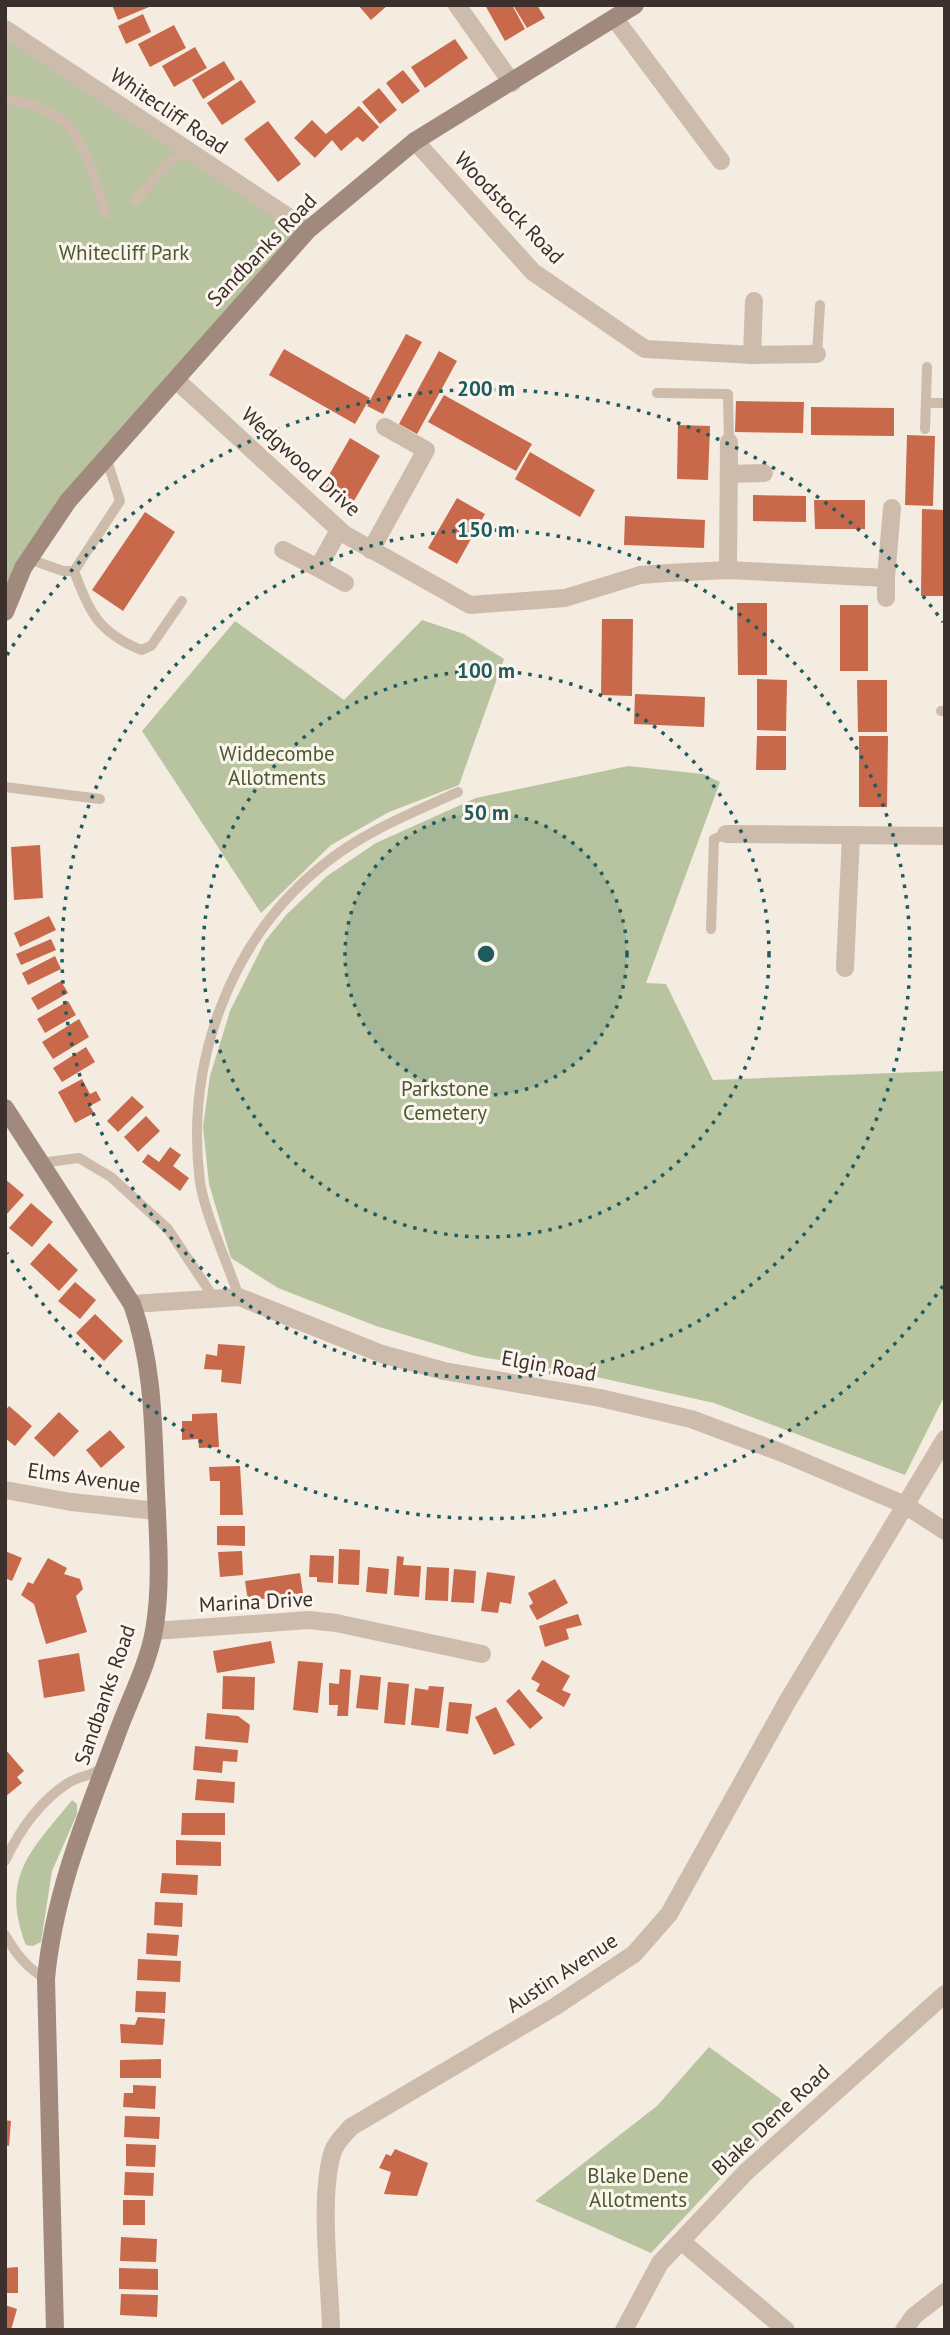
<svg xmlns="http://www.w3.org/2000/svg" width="950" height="2335" font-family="'PT Sans',sans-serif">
  <rect width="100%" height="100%" fill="#f4ebe1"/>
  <g fill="#b8c4a0">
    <path d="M5 29 308 230 68 501 5 614Z"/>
    <path d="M422 620 464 634 504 659 459 785 389 812 331 845 261 913 142 731 235 621 344 700Z"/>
    <path d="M628 766 703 774 720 782 646 983 666 984 713 1080 945 1071V1395L905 1475 714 1403 583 1374 475 1356 376 1326 278 1288 231 1258 209 1184 203 1127 210 1076 230 1011 265 941 287 914 327 876 376 843 476 798Z"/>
    <path d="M72 1800 77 1804V1814L52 1871 41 1942 33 1946 26 1945C0 1876 31 1851 72 1800Z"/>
    <path d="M709 2047 793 2108 734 2164 651 2253 535 2201 657 2106Z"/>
  </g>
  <g fill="#c8694b">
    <path d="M112 5H148L149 7 118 20Z"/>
    <path d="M358 5H388L371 20Z"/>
    <path d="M485 5H512L525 29 505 41Z"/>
    <path d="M513 5H537L545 18 527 28Z"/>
    <path d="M143 14 151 32 126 44 118 26Z"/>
    <path d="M174 25 186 48 150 67 138 44Z"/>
    <path d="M455 39 468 58 425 88 411 67Z"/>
    <path d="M195 47 207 68 174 87 162 66Z"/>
    <path d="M224 61 235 79 203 99 192 80Z"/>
    <path d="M403 70 420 91 402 104 386 83Z"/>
    <path d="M241 80 256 102 222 125 207 103Z"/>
    <path d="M379 88 397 110 380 124 362 102Z"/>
    <path d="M359 106 379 127 363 142 357 137 341 151 332 140 315 158 294 138 312 120 326 134Z"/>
    <path d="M268 121 301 164 278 182 244 139Z"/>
    <path d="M406 334 422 342 383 414 367 406Z"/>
    <path d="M284 349 370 398 355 424 269 375Z"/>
    <path d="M439 351 457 361 417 434 399 424Z"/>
    <path d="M444 395 532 444 516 471 428 422Z"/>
    <path d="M736 401 804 402 803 433 735 432Z"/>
    <path d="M811 407 894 408V436L811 435Z"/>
    <path d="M678 425 710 426 708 480 677 479Z"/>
    <path d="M907 435 935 436 933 506 905 505Z"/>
    <path d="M350 438 380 456 351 506 321 489Z"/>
    <path d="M530 452 595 490 580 517 515 479Z"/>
    <path d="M753 495 806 496V522L753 521Z"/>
    <path d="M457 498 485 514 457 564 428 548Z"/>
    <path d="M814 500H865V529H815Z"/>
    <path d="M922 509 945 510V596H921Z"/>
    <path d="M145 512 175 532 123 611 92 590Z"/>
    <path d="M625 516 705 520 704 548 624 545Z"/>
    <path d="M737 603H767V675H738Z"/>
    <rect x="840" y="605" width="28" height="66"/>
    <path d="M602 619H633L632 696 601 695Z"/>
    <path d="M757 679 787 680 786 731 757 730Z"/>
    <path d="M857 680H887V732H858Z"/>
    <path d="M635 694 705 697 704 727 634 724Z"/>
    <path d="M757 736H786V770H756Z"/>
    <path d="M859 736H888L887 807H859Z"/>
    <path d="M40 845 43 898 14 900 11 847Z"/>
    <path d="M49 916 56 930 20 947 14 933Z"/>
    <path d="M51 939 56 950 21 965 16 954Z"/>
    <path d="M55 956 61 969 28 985 22 973Z"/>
    <path d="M61 981 68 993 38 1010 31 998Z"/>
    <path d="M68 1001 76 1015 45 1033 37 1019Z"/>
    <path d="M79 1019 89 1037 53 1059 42 1042Z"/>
    <path d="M86 1047 95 1062 62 1082 53 1068Z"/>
    <path d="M82 1079 90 1094 96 1091 101 1100 90 1106 94 1113 75 1123 58 1092Z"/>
    <path d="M132 1096 144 1107 118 1132 107 1121Z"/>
    <path d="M146 1116 160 1131 138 1152 124 1137Z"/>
    <path d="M170 1147 181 1155 173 1166 189 1178 180 1191 142 1162 148 1154 159 1162Z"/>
    <path d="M5 1179 24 1195 5 1216Z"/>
    <path d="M31 1203 53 1222 32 1247 9 1228Z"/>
    <path d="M49 1243 78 1270 59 1291 30 1264Z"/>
    <path d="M75 1282 96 1300 80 1319 58 1301Z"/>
    <path d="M95 1314 123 1341 104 1361 76 1333Z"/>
    <path d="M218 1344 245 1346 241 1384 221 1382 222 1370 204 1369 206 1354 217 1356Z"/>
    <path d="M9 1406 32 1426 15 1446 5 1438V1411Z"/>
    <path d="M59 1412 79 1431 54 1457 34 1438Z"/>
    <path d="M217 1413 219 1447 199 1448 198 1439 182 1440V1421H192V1414Z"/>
    <path d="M110 1430 125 1447 101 1468 86 1450Z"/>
    <path d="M240 1466 243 1515H220V1481H210L209 1467Z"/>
    <path d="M217 1526H245V1546L217 1545Z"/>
    <path d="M339 1549 360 1550 359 1585 338 1584Z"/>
    <path d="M5 1551 22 1558 12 1581 5 1578Z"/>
    <path d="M242 1551 243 1575 220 1577 218 1552Z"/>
    <path d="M310 1555 334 1556 333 1583 317 1582V1577H309Z"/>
    <path d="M397 1556 404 1557 403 1565 421 1566 419 1597 394 1595Z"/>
    <path d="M48 1558 67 1568 64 1574 80 1579 83 1589 76 1596 87 1632 46 1644 34 1604 21 1595 28 1582 33 1584Z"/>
    <path d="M368 1567 389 1569 387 1594 366 1592Z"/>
    <path d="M427 1567 449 1568 448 1601 425 1600Z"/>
    <path d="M454 1569 476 1571 474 1603 451 1602Z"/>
    <path d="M487 1572 515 1576 511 1604 500 1602 498 1613 481 1611Z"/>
    <path d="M300 1573 303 1593 248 1601 245 1581Z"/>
    <path d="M555 1579 568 1603 537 1620 529 1606 533 1603 528 1593Z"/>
    <path d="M578 1614 582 1625 566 1629 569 1639 545 1647 539 1626Z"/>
    <path d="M271 1641 275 1663 217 1673 213 1651Z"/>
    <path d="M79 1653 85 1691 44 1698 38 1660Z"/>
    <path d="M542 1660 570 1676 562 1690 571 1694 564 1707 536 1691 540 1684 531 1679Z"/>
    <path d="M298 1661 323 1663 318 1713 293 1710Z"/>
    <path d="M340 1669 351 1670 348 1716H337L338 1705H329V1683L339 1684Z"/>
    <path d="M360 1675 381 1677 378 1710 356 1708Z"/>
    <path d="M223 1676 255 1677 254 1710 222 1709Z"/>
    <path d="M388 1682 409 1684 405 1725 384 1723Z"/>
    <path d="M429 1686 444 1687 439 1728 411 1725 415 1688 428 1690Z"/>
    <path d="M519 1689 543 1718 530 1729 506 1701Z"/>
    <path d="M449 1702 472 1704 468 1734 446 1731Z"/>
    <path d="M496 1707 515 1745 494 1755 475 1717Z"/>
    <path d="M207 1713 238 1716 250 1725 248 1743 205 1739Z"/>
    <path d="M195 1746 238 1750 237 1762 223 1761 222 1773 193 1770Z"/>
    <path d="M5 1749 24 1771 17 1777 22 1783 5 1797Z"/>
    <path d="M197 1779 235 1782 234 1803 195 1800Z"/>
    <path d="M182 1813H225V1835H181Z"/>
    <path d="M176 1840 221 1842V1866L176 1865Z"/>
    <path d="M162 1873 198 1875 197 1895 160 1893Z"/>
    <path d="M155 1902 183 1903 182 1927 154 1925Z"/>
    <path d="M147 1933 179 1935 177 1956 146 1954Z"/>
    <path d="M138 1959 181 1961 180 1982 137 1980Z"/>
    <path d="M136 1991 166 1992 165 2013 135 2012Z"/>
    <path d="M138 2017 165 2019 163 2045 121 2043 120 2024 135 2025Z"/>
    <path d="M161 2059V2078H120V2060Z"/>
    <path d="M133 2085 156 2086 155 2109 123 2107 124 2093H133Z"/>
    <path d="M125 2116 160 2117 159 2139 124 2137Z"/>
    <path d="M5 2120 11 2121 9 2146 5 2145Z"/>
    <path d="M126 2144 156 2145 155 2167 126 2166Z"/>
    <path d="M395 2149 428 2163 417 2196 384 2194 391 2172 379 2168 386 2154 391 2156Z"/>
    <path d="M125 2172 154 2173 153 2196 124 2195Z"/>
    <rect x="123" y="2200" width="22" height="25"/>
    <path d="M121 2237 157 2239 156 2262 120 2261Z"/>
    <path d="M18 2267V2293H5V2268Z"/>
    <path d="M119 2268 158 2269V2290L119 2289Z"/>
    <path d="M121 2294 158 2295 157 2317 120 2315Z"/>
    <path d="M5 2305 17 2309 11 2330H5Z"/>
  </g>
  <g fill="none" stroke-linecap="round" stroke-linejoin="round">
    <g stroke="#cdbbac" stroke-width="10">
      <path d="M5 99C81 109 85 151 106 214"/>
      <path d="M135 201 168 163 186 151"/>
      <path d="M817 354 820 305"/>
      <path d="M657 393 728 394 729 442"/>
      <path d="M926 403H945"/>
      <path d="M925 429 927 367"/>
      <path d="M29 559 63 571H74L120 501 106 457"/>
      <path d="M74 571C90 613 98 632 141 650L151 646 182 601"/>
      <path d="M941 711H945"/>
      <path d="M5 787 100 799"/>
      <path d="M711 929 714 839 726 834"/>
      <path d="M40 1163 79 1158 111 1177 168 1229 214 1298"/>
      <path d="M239 1297C228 1264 205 1215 200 1182 185 1064 229 940 323 865 363 832 412 813 458 792"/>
      <path d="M5 1861C19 1831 39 1802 68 1783 80 1776 92 1776 103 1767"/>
      <path d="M5 1935C16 1954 27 1968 46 1979"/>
    </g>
    <g stroke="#cdbbac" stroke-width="18">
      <path d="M457 5 512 83"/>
      <path d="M615 19 721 161"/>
      <path d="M5 29 308 230"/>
      <path d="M415 141 533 272 645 349 752 355 817 354"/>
      <path d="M752 355 754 301"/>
      <path d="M174 378 344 534 470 605 565 598 640 575 667 573 728 570 886 578V598"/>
      <path d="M730 474 764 473"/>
      <path d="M283 550 318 568 339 530"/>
      <path d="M371 550 426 450 385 427"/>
      <path d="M318 568 345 583"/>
      <path d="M728 570 729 442"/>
      <path d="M886 578 892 508"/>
      <path d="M726 834 945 836"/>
      <path d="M845 968 851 835"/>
      <path d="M132 1304 239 1297 382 1354 444 1371 600 1398 691 1419 785 1454 905 1505 945 1531"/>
      <path d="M5 1490 71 1502 157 1511"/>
      <path d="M154 1631 309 1620 336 1623 482 1654"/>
      <path d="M681 2241 786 2330"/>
      <path d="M331 2330C330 2280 319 2201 332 2154 335 2143 344 2135 351 2127L556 2006 634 1954 669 1914 787 1702 945 1439"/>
      <path d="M624 2330 660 2263 746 2172 945 1994"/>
      <path d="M904 2330 914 2316 945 2292"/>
    </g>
    <g stroke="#a18a7d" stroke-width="18">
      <path d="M5 612 23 568 68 501 308 230 415 141 635 5"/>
      <path d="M5 1108 132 1304C154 1366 153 1428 156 1493 158 1538 162 1586 154 1631 148 1663 132 1695 120 1726 89 1810 54 1890 46 1979L55 2330"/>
    </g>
  </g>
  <circle cx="486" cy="954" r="141" fill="#1f5a5e" fill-opacity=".12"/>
  <g fill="none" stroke="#1f5a5e" stroke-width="3.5" stroke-dasharray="3.5 7">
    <circle cx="486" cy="954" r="141"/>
    <circle cx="486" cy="954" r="283"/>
    <circle cx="486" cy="954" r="424"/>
    <path d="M943 1286A565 565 0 0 1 7 1253M7 655A565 565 0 0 1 943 622"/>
  </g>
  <g text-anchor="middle" stroke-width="6" stroke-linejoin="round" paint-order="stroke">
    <g font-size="21" fill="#3b302b" stroke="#fbf5ee">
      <text transform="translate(169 111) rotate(34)" y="7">Whitecliff Road</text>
      <text transform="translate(509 208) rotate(46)" y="7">Woodstock Road</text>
      <text transform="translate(262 250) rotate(-46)" y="7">Sandbanks Road</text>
      <text transform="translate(301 462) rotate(42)" y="7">Wedgwood Drive</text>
      <text transform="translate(549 1366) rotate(10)" y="7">Elgin Road</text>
      <text transform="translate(84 1478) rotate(8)" y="7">Elms Avenue</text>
      <text transform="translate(256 1602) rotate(-3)" y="7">Marina Drive</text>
      <text transform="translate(105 1695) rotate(-71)" y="7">Sandbanks Road</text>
      <text transform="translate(562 1973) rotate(-33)" y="7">Austin Avenue</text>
      <text transform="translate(771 2120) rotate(-43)" y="7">Blake Dene Road</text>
    </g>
    <g font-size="21" fill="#4a5a2e" stroke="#fbf5ee">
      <text x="124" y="260">Whitecliff Park</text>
      <text x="277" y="761">Widdecombe<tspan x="277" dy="24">Allotments</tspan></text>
      <text x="445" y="1096">Parkstone<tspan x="445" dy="24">Cemetery</tspan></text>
      <text x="638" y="2183">Blake Dene<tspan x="638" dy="24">Allotments</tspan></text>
    </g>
  </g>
  <circle cx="486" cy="954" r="10" fill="#1f5a5e" stroke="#fbf5ee" stroke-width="3.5"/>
  <g font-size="21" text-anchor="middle" font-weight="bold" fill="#1f5a5e" stroke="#fbf5ee" stroke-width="6" stroke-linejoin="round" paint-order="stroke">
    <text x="486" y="396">200 m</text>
    <text x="486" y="537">150 m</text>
    <text x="486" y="678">100 m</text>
    <text x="486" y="820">50 m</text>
  </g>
  <rect width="950" height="2335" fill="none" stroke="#3b302b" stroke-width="14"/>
</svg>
